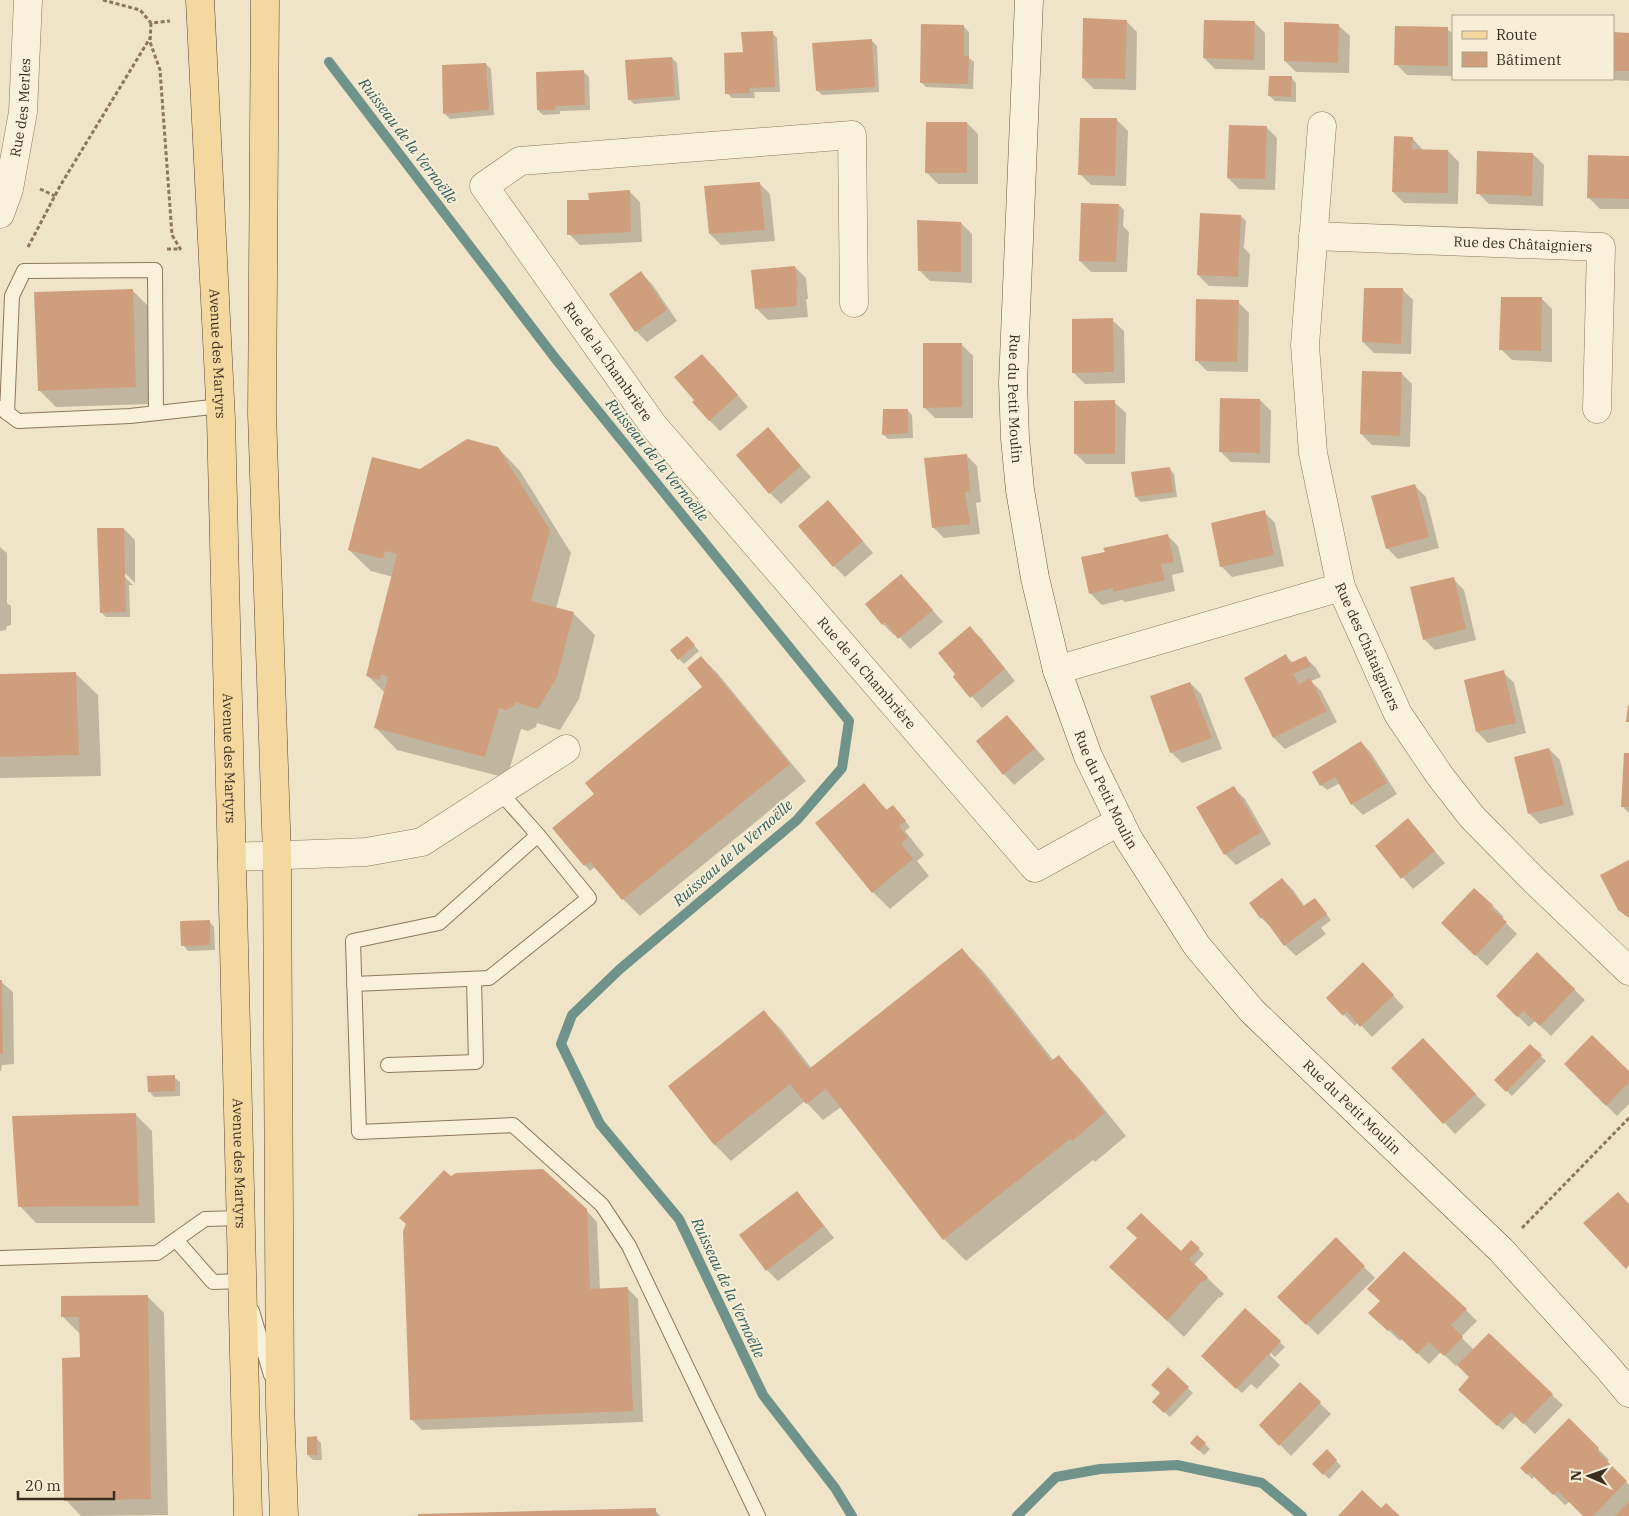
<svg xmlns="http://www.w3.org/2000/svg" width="1629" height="1516" font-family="'IBM Plex Serif',serif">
  <rect width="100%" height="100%" fill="#f0e4c8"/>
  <g fill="#0003">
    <path d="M1126 21 1137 32 1136 90 1094 89 1083 78Z"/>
    <path d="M1254 22 1265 33V70L1215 69 1204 58Z"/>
    <path d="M1338 25 1350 36 1349 73 1296 72 1285 61Z"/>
    <path d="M964 27 969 32V58L974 62 973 89 926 87 921 82Z"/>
    <path d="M1447 29 1453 34V76L1407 75 1396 64Z"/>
    <path d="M772 33 777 38 780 92H754L755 98H732L727 93 744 53Z"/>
    <path d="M1613 34H1629V81L1597 79H1613Z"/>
    <path d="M872 41 877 46 879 92 822 95 817 90Z"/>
    <path d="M672 58 677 63 680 100 634 104 629 99Z"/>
    <path d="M486 64 491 69 494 115 450 119 445 114Z"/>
    <path d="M583 71 589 77 590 110 560 111V114L543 115 538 110Z"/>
    <path d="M1291 77 1296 83V102L1275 101 1270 96Z"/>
    <path d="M1117 120 1128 131 1126 186 1091 185 1080 174Z"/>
    <path d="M967 123 978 134V184H938L927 173Z"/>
    <path d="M1266 127 1277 138 1275 190 1239 189 1228 178Z"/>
    <path d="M1412 138 1423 150 1448 151 1459 162 1458 204 1404 203 1393 192Z"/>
    <path d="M1533 154 1544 165 1543 206 1489 204 1478 193Z"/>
    <path d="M1629 158V209H1600L1589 198Z"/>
    <path d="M759 183 770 194 775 241 721 245 710 234Z"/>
    <path d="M629 191 640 202 642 242 580 245 569 234 590 201Z"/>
    <path d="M1119 205 1124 210 1123 226 1129 232 1127 272H1091L1080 261Z"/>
    <path d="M1241 216 1246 221 1244 247H1243L1250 254 1248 287 1209 286 1198 275Z"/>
    <path d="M961 223 972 234V283L930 281 919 270Z"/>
    <path d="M795 267 806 278 808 299H806L808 317 768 320 757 309 753 271Z"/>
    <path d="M641 273 652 284 677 321 647 342 636 331 611 294Z"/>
    <path d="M1402 289 1413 300 1411 354 1374 353 1363 342Z"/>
    <path d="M132 290 149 307 152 404 56 407 39 390Z"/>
    <path d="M1541 298 1552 309V362L1512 360 1501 349Z"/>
    <path d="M1238 302 1249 313 1248 372 1207 371 1196 360Z"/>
    <path d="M1112 320 1124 331 1125 383 1085 384 1074 373Z"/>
    <path d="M962 345 973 356V418H935L924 407Z"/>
    <path d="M713 366 748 407 720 431 709 420Z"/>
    <path d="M1401 373 1412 384 1410 447 1372 445 1361 434Z"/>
    <path d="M1260 400 1271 411 1270 463 1231 462 1220 451Z"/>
    <path d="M1114 402 1126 413 1125 464H1086L1075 453Z"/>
    <path d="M907 410 912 415 913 438 888 439 883 434Z"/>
    <path d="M768 429 811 477 781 504 770 493Z"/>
    <path d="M498 448 520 471 571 553 556 609 574 614 595 635 579 699 560 730 537 723 536 727 528 731 521 729 507 778 397 750 376 728 385 693 367 675 393 577 371 571 349 550 420 470Z"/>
    <path d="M966 455 977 466 981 502 976 503 980 534 944 538 933 527Z"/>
    <path d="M1169 468 1174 474 1177 497 1141 502 1136 497Z"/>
    <path d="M1415 486 1426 497 1439 548 1398 559 1387 548Z"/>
    <path d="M838 512 873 553 845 577 834 566Z"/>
    <path d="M1264 512 1275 523 1284 566 1232 577 1221 566Z"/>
    <path d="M124 529 135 540V583L121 569 119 571 133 585H129L130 617H106L101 612Z"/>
    <path d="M1167 535 1178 546 1184 572 1172 575 1175 591 1125 602 1122 600 1102 605 1091 594 1083 558Z"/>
    <path d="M0 547 7 553V603L11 606V625L7 626 6 630 0 631Z"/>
    <path d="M901 575 943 622 910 649 896 633 894 635 883 624Z"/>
    <path d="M1453 579 1464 590 1476 640 1435 650 1424 639Z"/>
    <path d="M970 628 981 638 1015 681 982 708 955 677Z"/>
    <path d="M692 643 699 651 684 664 679 659Z"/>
    <path d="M1286 656 1293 663 1305 657 1316 668 1321 677 1311 681 1321 691 1337 722 1285 749 1274 738Z"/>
    <path d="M701 657 718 674 806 781 640 916 623 899 596 866 590 871 585 865 554 828 596 794 704 687Z"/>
    <path d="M1503 672 1514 683 1526 733 1488 743 1477 732Z"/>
    <path d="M76 674 98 695 101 776 0 778V676Z"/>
    <path d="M1190 683 1201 694 1222 749 1182 763 1171 752Z"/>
    <path d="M1007 716 1045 759 1014 785 1004 774Z"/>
    <path d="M1361 742 1371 753 1397 794 1363 815 1352 804 1340 783 1327 790 1321 785Z"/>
    <path d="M1549 749 1560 760 1574 815 1540 824 1529 813Z"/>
    <path d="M1629 754V813L1622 806Z"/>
    <path d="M864 785 888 811 898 812 910 827 905 831 924 855 917 861 929 876 890 909 873 892 817 823Z"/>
    <path d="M1234 788 1245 799 1271 844 1236 865 1225 854Z"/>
    <path d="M1408 820 1445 863 1413 889 1376 846Z"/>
    <path d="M1282 879 1293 890 1305 907 1315 899 1331 920 1321 928 1326 934 1296 956 1285 945 1273 928H1272L1260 917Z"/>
    <path d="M1493 906 1504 917 1502 919 1517 934 1487 966 1443 923Z"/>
    <path d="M209 921 214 927 215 950 188 951 183 945Z"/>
    <path d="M962 950 983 971 1054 1061 1059 1057 1080 1079 1126 1136 1095 1162 1093 1160 966 1261 944 1239 841 1107 823 1120 805 1101 731 1161 715 1145 669 1086 764 1012 781 1029 812 1069Z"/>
    <path d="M1537 953 1585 1000 1551 1036 1535 1021 1529 1027 1497 996Z"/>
    <path d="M1374 975 1404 1007 1372 1037 1358 1022 1355 1026 1328 998Z"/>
    <path d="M0 981 13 992 14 1064 2 1065 1 1071H0Z"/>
    <path d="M1530 1046 1546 1061 1512 1096 1496 1080Z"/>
    <path d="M1434 1051 1486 1105 1455 1134 1393 1068Z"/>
    <path d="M1565 1064 1629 1073V1104L1617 1116Z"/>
    <path d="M174 1077 180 1082V1096L154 1097 149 1091Z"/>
    <path d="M135 1114 152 1131 155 1223H36L20 1206Z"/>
    <path d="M451 1177 586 1210 597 1222 600 1290 627 1288 638 1299 643 1422 422 1430 411 1419Z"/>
    <path d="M796 1193 807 1204 834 1238 778 1281 767 1270Z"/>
    <path d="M1336 1239 1375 1278 1318 1335 1279 1297Z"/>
    <path d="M1191 1242 1204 1254 1194 1265 1224 1294 1220 1298 1219 1297 1184 1337 1128 1283 1181 1253Z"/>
    <path d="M147 1296 164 1313 168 1515 81 1516 66 1500 81 1358V1333H79L62 1316Z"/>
    <path d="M1245 1310 1285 1347 1275 1357 1271 1353 1270 1355 1280 1365 1257 1389 1251 1384 1242 1393 1202 1356Z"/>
    <path d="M1466 1310 1477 1321 1461 1337 1474 1350 1552 1395 1563 1405 1535 1434 1516 1416 1503 1430 1459 1390 1471 1377 1458 1364 1456 1366 1441 1352 1429 1364 1402 1339 1400 1341 1381 1323Z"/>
    <path d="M1168 1369 1193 1393 1170 1417 1154 1402 1162 1393Z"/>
    <path d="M1300 1384 1331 1414 1291 1456 1261 1425Z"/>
    <path d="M1569 1420 1609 1460 1607 1462 1629 1485V1516H1585L1570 1501 1565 1505 1535 1476 1532 1479 1522 1468Z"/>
    <path d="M1198 1437 1210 1449 1204 1455 1192 1443Z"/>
    <path d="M316 1438 321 1443 322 1460H313L308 1455Z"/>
    <path d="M1327 1451 1341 1466 1329 1479 1314 1464Z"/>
    <path d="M655 1510 660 1516H408Z"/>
  </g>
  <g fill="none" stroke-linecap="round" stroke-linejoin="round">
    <g stroke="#6f938a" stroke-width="10">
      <path d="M329 62 555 358 849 721 842 768 797 820 620 969 572 1015 561 1044 600 1124 679 1219 763 1395 835 1488 852 1516"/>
      <path d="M1017 1516 1056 1477 1100 1469 1177 1465 1262 1483 1302 1516"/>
    </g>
  </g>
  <g fill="#cf9f7d">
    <path d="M1083 18 1127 20 1125 79 1082 78Z"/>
    <path d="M1204 20 1255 21 1254 60 1203 58Z"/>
    <path d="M1284 22 1339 24 1338 63 1284 61Z"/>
    <path d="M921 24 964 25V56H969L968 84 920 83Z"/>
    <path d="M1395 26 1448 27V66L1394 65Z"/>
    <path d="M773 31 775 87 749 88 750 93 725 94 724 53 743 52 741 32Z"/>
    <path d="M1613 32 1629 33V71H1613Z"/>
    <path d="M872 39 875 87 816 91 812 43Z"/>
    <path d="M672 57 675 96 628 100 625 60Z"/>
    <path d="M486 63 489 110 443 114 442 65Z"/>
    <path d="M584 70 585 105 555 106 556 110H537L536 72Z"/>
    <path d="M1269 76H1292L1291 97 1268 96Z"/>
    <path d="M1080 118H1117L1115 176 1078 175Z"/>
    <path d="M926 122H967V173H925Z"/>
    <path d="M1229 125 1267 126 1265 179 1227 178Z"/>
    <path d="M1394 136 1413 137 1412 149 1448 150V193L1392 192Z"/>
    <path d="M1477 151 1533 153 1532 196 1476 194Z"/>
    <path d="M1588 155 1629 156V199L1587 198Z"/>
    <path d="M760 182 765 230 709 234 704 186Z"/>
    <path d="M630 190 631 232 567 235V200H589L588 193Z"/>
    <path d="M1081 203 1119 204 1116 262 1079 261Z"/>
    <path d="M1200 213 1241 215 1238 277 1197 275Z"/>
    <path d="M917 220 961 222V272L918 271Z"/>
    <path d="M795 266 798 289H796L797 306 755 309 751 270Z"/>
    <path d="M641 271 667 310 635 332 609 294Z"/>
    <path d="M1364 288H1403L1401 344 1362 342Z"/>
    <path d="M133 289 136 387 38 391 34 292Z"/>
    <path d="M1501 297H1542L1541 351 1499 350Z"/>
    <path d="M1196 299 1239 300 1237 362 1195 361Z"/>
    <path d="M1113 318 1114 372 1072 373V319Z"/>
    <path d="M923 343H962V407L923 408Z"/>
    <path d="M702 354 738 395 709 421 692 402 694 400 674 377Z"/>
    <path d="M1362 371 1402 372 1400 436 1360 434Z"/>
    <path d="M1220 398 1260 399V453L1219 452Z"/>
    <path d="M1115 400V454H1074V401Z"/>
    <path d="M883 409H908V433L882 435Z"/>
    <path d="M768 427 801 466 769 494 736 455Z"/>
    <path d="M467 439 498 447 550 530 531 601 574 612 557 677 538 709 515 702V705L506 710 499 708 485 757 374 728 388 677 381 674 380 680 366 676 397 554 385 551 383 559 348 550 372 457 420 469Z"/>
    <path d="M967 454 970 491 965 492 970 524 932 528 924 458Z"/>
    <path d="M1170 467 1173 492 1135 497 1131 472Z"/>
    <path d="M1415 484 1429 537 1386 549 1371 496Z"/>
    <path d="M828 500 863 541 833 567 798 526Z"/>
    <path d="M1265 510 1274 555 1220 567 1211 523Z"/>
    <path d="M97 528H124L126 612 100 613Z"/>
    <path d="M1168 534 1174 562 1161 564 1165 580 1113 592V588L1089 594 1081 557 1105 552 1103 548Z"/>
    <path d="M901 574 933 610 898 639 885 622 882 625 865 604Z"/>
    <path d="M1454 577 1466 629 1423 640 1410 587Z"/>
    <path d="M970 626 1005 669 970 698 953 677 955 674 938 653Z"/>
    <path d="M687 636 695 645 678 660 670 650Z"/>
    <path d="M1286 654 1290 663 1306 656 1311 666 1293 674 1299 684 1310 678 1327 711 1273 738 1244 678Z"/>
    <path d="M701 656 790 764 622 900 590 862 584 866 552 828 594 794 585 783 702 687 687 668Z"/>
    <path d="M1504 670 1516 723 1476 732 1464 680Z"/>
    <path d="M76 672 79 755 0 757V674Z"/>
    <path d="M1190 682 1212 738 1170 753 1150 696Z"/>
    <path d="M1628 705H1629V722H1626Z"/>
    <path d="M1007 715 1035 748 1003 775 976 741Z"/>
    <path d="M1361 741 1387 783 1351 805 1335 777 1320 786 1312 772Z"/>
    <path d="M1549 748 1564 805 1528 814 1514 757Z"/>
    <path d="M1624 753H1629V807H1621Z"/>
    <path d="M864 783 886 810 893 805 906 821 899 826 908 838 901 844 913 859 872 893 815 823Z"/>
    <path d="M1234 786 1261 832 1224 855 1196 807Z"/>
    <path d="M1408 818 1435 851 1401 879 1375 846Z"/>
    <path d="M1629 860V918L1618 910 1600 875Z"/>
    <path d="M1282 878 1303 906 1315 898 1327 914 1284 946 1263 917 1260 918 1249 903Z"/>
    <path d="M1474 888 1493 905 1491 908 1507 922 1475 956 1441 923Z"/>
    <path d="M210 920V945L181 946 180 921Z"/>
    <path d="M962 948 1051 1061 1059 1055 1105 1113 1072 1141 1070 1139 943 1240 826 1089 806 1104 790 1084 714 1145 668 1086 764 1010 809 1069Z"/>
    <path d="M1537 952 1575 989 1540 1026 1523 1011 1517 1017 1496 996Z"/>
    <path d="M1363 962 1394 995 1360 1027 1347 1011 1343 1016 1326 998Z"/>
    <path d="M0 980H2L3 1054H0Z"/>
    <path d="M1592 1035 1629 1071V1082L1606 1106 1564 1064Z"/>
    <path d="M1423 1038 1476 1094 1443 1124 1391 1068Z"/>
    <path d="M1530 1044 1542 1055 1506 1092 1494 1080Z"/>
    <path d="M175 1075V1091L148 1092 147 1076Z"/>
    <path d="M136 1113 139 1206 18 1207 12 1116Z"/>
    <path d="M543 1169 587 1209 590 1289 628 1287 633 1411 410 1420 403 1231 406 1224 399 1218 444 1170 451 1176 456 1173Z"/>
    <path d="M797 1191 824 1226 766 1271 739 1235Z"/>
    <path d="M1618 1192 1629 1204V1265L1626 1269 1583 1223Z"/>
    <path d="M1141 1213 1181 1251 1191 1240 1200 1248 1189 1259 1208 1277 1203 1282 1202 1281 1167 1321 1109 1267 1137 1238 1126 1228Z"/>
    <path d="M1336 1237 1365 1266 1306 1325 1277 1297Z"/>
    <path d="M1404 1251 1467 1309 1451 1325 1463 1337 1444 1356 1429 1342 1417 1354 1391 1329 1388 1331 1368 1313 1380 1301 1367 1289Z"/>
    <path d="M148 1295 151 1499 64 1501 62 1358 80 1357 79 1317H61V1296Z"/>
    <path d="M1245 1308 1281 1341 1236 1389 1201 1356Z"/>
    <path d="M1489 1333 1553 1394 1523 1424 1511 1412 1497 1426 1458 1390 1469 1377 1457 1365Z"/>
    <path d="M1168 1367 1189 1387 1164 1413 1152 1402 1160 1393 1151 1385Z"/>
    <path d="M1300 1382 1321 1402 1279 1446 1259 1425Z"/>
    <path d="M1569 1418 1599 1448 1597 1451 1627 1481 1593 1516H1583L1558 1491 1553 1495 1529 1472 1527 1475 1520 1468Z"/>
    <path d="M1197 1435 1206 1443 1199 1451 1190 1443Z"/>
    <path d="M317 1436V1455H307V1437Z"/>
    <path d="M1327 1449 1337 1460 1323 1475 1312 1464Z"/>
    <path d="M1362 1490 1381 1508 1386 1503 1400 1516H1338Z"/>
    <path d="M1629 1501V1516H1615Z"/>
    <path d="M656 1508V1516H418V1514Z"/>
  </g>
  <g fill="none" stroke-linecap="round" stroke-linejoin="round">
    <defs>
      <g id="lane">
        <path d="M1 408 18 421 130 416 221 406"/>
        <path d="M7 413 12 296 24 271 155 270 156 413"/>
        <path d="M500 792 538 835 439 923 353 941 359 1132 513 1125 602 1205 629 1246 758 1516"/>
        <path d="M354 984 489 978 589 898 538 835"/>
        <path d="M388 1065 476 1062 474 979"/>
        <path d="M176 1240 213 1282 242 1281 243 1284"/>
        <path d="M0 1258 157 1253 205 1219 241 1218"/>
        <path d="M252 1311 271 1375"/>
      </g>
      <g id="street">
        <path id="s1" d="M1322 126 1305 345 1313 453 1341 587 1398 714 1440 776 1472 817 1533 879 1629 971"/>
        <path id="s2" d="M0 214 9 189 23 112 28 0"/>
        <path id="s3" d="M1313 236 1601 247 1597 409"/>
        <path id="s4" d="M854 303 852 135 520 161 484 186 653 425 1035 868 1120 821"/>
        <path d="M1057 670 1341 587"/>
        <path d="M232 857 366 852 422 842 566 749"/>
      </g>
      <g id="secondary">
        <path id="s5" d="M1029 0 1013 383 1015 438 1020 490 1035 578 1057 670 1088 756 1128 838 1197 946 1252 1011 1501 1250 1608 1368 1629 1393"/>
      </g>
      <g id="primary">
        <path id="s6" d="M200 0 221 419 248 1516"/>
        <path d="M265 0 262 414 277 856 280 1404 284 1516"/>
      </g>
    </defs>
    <use href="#lane" stroke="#8d765c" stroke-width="16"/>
    <use href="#street" stroke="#8d765c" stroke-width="29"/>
    <use href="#secondary" stroke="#6f573f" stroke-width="29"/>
    <use href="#primary" stroke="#5b4430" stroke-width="29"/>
    <g stroke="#8d765c" stroke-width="3" stroke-dasharray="4 2.5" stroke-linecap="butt">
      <path d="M103 0 140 10 151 23 170 21"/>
      <path d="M151 23 150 42 160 70 172 235 181 250"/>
      <path d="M40 189 55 196"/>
      <path d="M28 247 60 186 150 38"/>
      <path d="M167 249H181"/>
      <path d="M1522 1228 1629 1118"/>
    </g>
    <use href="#lane" stroke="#faf1dc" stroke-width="14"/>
    <use href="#street" stroke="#faf1dc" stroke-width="28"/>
    <use href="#secondary" stroke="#faf1dc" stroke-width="28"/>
    <use href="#primary" stroke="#f3d9a0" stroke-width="28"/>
  </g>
  <g text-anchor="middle" stroke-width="4" stroke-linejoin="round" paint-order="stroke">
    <g font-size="14" fill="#3d2e20" stroke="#f7eed8">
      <text dy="5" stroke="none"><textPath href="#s2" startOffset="109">Rue des Merles</textPath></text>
      <text dy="5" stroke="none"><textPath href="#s3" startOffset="210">Rue des Châtaigniers</textPath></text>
      <text dy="5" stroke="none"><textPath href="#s6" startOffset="354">Avenue des Martyrs</textPath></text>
      <text dy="5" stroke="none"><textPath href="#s4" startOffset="760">Rue de la Chambrière</textPath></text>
      <text dy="5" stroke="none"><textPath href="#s5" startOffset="399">Rue du Petit Moulin</textPath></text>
      <text dy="5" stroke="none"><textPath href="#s1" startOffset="530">Rue des Châtaigniers</textPath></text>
      <text dy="5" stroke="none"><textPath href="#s4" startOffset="1165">Rue de la Chambrière</textPath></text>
      <text dy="5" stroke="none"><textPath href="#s6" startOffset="759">Avenue des Martyrs</textPath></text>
      <text dy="5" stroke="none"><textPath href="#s5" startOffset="804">Rue du Petit Moulin</textPath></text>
      <text dy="5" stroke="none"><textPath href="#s5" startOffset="1209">Rue du Petit Moulin</textPath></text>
      <text dy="5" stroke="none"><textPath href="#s6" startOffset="1164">Avenue des Martyrs</textPath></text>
    </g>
    <g font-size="15" font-style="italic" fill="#2f5d5a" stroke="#f7eed8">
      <text transform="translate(408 141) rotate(53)" y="5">Ruisseau de la Vernoëlle</text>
      <text transform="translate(657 460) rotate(51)" y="5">Ruisseau de la Vernoëlle</text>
      <text transform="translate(733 853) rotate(-41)" y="5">Ruisseau de la Vernoëlle</text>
      <text transform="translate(728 1288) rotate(65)" y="5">Ruisseau de la Vernoëlle</text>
    </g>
  </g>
  <rect x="1452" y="15" width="162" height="65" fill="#f7eed8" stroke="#ada18e"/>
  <rect x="1462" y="31" width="25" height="8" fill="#f3d9a0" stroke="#ada18e"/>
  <text x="1496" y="40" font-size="15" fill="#3d2e20">Route</text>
  <rect x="1462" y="52" width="25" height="15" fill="#cf9f7d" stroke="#ada18e"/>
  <text x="1496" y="65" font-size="15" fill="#3d2e20">Bâtiment</text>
  <g transform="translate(1589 1476) rotate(272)" stroke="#f7eed8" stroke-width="4" paint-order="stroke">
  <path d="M0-4L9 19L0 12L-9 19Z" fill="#3d2e20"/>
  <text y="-8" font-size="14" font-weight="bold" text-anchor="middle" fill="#3d2e20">N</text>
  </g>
  <path d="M18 1491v8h96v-8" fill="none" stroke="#3d2e20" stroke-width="2.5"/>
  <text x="25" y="1491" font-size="15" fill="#3d2e20" stroke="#f7eed8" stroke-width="4" paint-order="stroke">20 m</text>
</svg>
